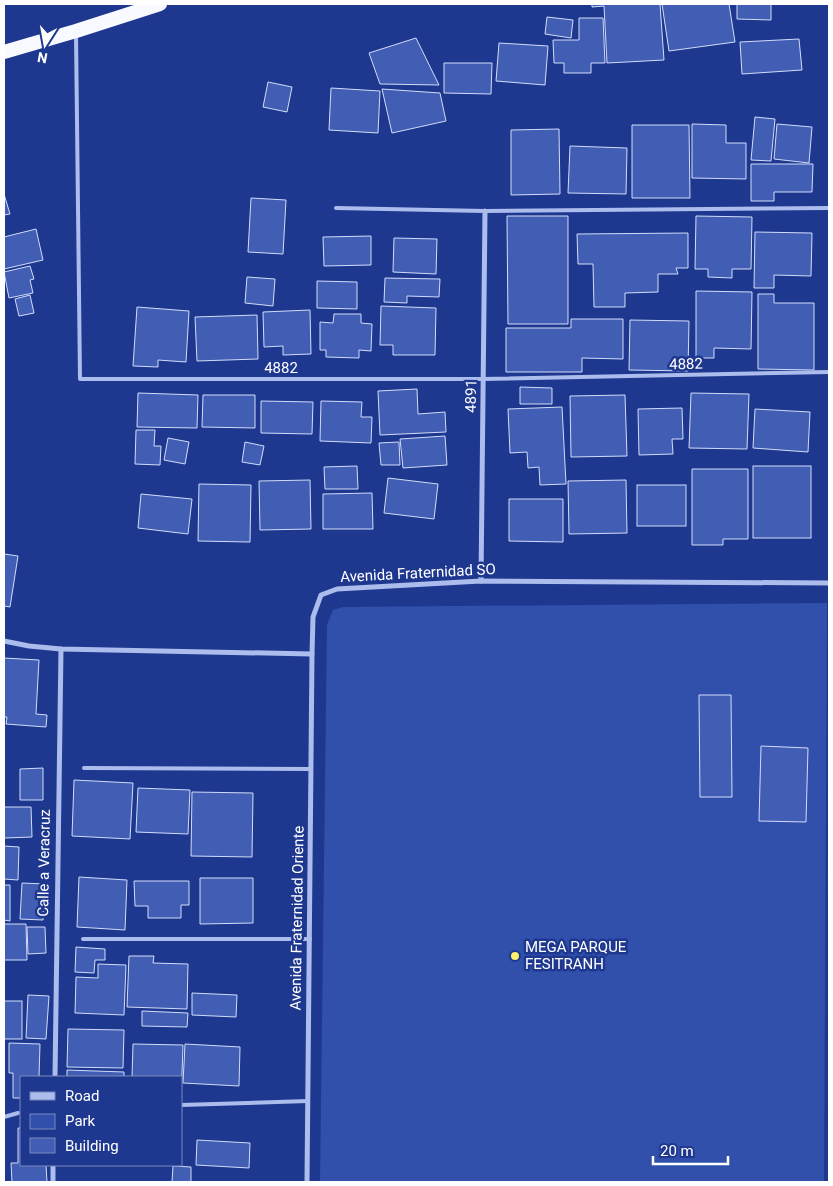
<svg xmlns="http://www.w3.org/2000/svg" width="833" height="1186" font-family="Roboto,sans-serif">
  <rect width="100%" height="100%" fill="#1e388f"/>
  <path fill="#3150ac" d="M827 603 824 1182H320L327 625 333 610 343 607Z"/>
  <g fill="#425eb4" stroke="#d2dcf9">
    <path d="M592 4H660L664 60 607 63 604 6 592 7Z"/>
    <path d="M662 4H729L735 42 669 51Z"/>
    <path d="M737 4H771V20L737 19Z"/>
    <path d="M547 17 573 20 571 38 545 34Z"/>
    <path d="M579 18H603L605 63H591V73H564V63H554L553 40H579Z"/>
    <path d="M416 38 439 85 380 84 369 53Z"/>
    <path d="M799 39 802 70 742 74 740 42Z"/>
    <path d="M499 43 548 46 545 85 496 81Z"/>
    <path d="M444 63H492L491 94 444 93Z"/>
    <path d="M268 82 292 87 287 112 263 107Z"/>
    <path d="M331 88 380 91 378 133 329 130Z"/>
    <path d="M382 89 440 93 446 121 392 133Z"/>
    <path d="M755 117 775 119 771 161 751 160Z"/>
    <path d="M692 124 726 125V143H746V179L692 178Z"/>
    <path d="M777 124 812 127 809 163 774 159Z"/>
    <path d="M632 125H689L690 198H632Z"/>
    <path d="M559 129 560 194 511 195V130Z"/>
    <path d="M570 146 627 148 626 194 568 193Z"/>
    <path d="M751 164H813L812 192H774V201H751Z"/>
    <path d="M4 194 10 214 4 215Z"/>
    <path d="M251 198 286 200 283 254 248 252Z"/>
    <path d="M507 216H568V324H508Z"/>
    <path d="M696 216 752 217 751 269H732V278L708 277V269H695Z"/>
    <path d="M36 229 43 260 4 269V237Z"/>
    <path d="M755 232 812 233 811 276 774 275V288H754Z"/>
    <path d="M688 233V268H676L678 274H658V292L625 293V307H594L593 264H578L577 234Z"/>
    <path d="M371 236V265L324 266 323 237Z"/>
    <path d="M394 238 437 239 436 274 393 272Z"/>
    <path d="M30 266 34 279 30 280 33 293 9 298 4 272Z"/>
    <path d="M247 277 275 279 273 306 245 303Z"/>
    <path d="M385 278 440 279 439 297 407 296V303L384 302Z"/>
    <path d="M317 281 357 282V309L317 308Z"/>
    <path d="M696 291 752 292 751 349 714 348V358H696Z"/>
    <path d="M758 294H774V303H814V370L758 369Z"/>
    <path d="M30 295 34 313 19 316 15 299Z"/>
    <path d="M381 306 436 308 435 355H393V345H380Z"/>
    <path d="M137 307 189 311 186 362 158 360V367L133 366Z"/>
    <path d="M310 310 311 354 283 355V346L264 347 263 312Z"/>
    <path d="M334 314H361V323L372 324 371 351 359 350V358L326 357V350H320V322L333 323Z"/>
    <path d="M257 315 258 359 197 361 195 317Z"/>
    <path d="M571 319H623V359L582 358V372H506V328H571Z"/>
    <path d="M630 320 689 321 688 371 629 370Z"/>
    <path d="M520 387 552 388V404H520Z"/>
    <path d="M417 389 418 414 445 412 446 432 380 435 378 391Z"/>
    <path d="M138 393 198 395 197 428 137 427Z"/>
    <path d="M691 393 749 394 747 449 689 448Z"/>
    <path d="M203 395H255V428L202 427Z"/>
    <path d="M625 395 627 456 571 457 570 396Z"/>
    <path d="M261 401 313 402 312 434 261 433Z"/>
    <path d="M321 401 362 402 361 417H372L371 443 320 441Z"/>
    <path d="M562 407 566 484 540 485 539 467 528 468 527 452 510 453 508 409Z"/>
    <path d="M682 408 683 439H672L673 454 639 455 638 409Z"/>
    <path d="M755 409 810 412 808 452 753 448Z"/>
    <path d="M136 430H155L154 446H161L160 465 135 464Z"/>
    <path d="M445 436 447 465 403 468 400 439Z"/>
    <path d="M168 438 189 442 185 464 164 460Z"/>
    <path d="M245 442 264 446 260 465 242 462Z"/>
    <path d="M399 442 400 465H381L379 443Z"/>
    <path d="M357 466 358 489H325L324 467Z"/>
    <rect x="753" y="466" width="58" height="72"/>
    <path d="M692 469H748V539H723V545H692Z"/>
    <path d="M388 478 438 484 434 519 384 513Z"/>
    <path d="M310 480 311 529 260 530 259 481Z"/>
    <path d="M626 480 627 533 569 534 568 481Z"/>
    <path d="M199 484 251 485 250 542 198 541Z"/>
    <rect x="637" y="485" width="49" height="41"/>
    <path d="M372 493 373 529H323V494Z"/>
    <path d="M141 494 192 499 188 534 138 528Z"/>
    <path d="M509 499H563V542L509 541Z"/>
    <path d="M4 554 18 556 10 607 4 606Z"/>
    <path d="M4 658 39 660 36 714 47 715 46 727 6 724 7 717H4Z"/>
    <path d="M699 695H731L732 797H700Z"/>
    <path d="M761 746 808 748 806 822 759 821Z"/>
    <path d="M43 768V800H20V769Z"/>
    <path d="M74 780 133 783 130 839 72 836Z"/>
    <path d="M138 788 190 790 188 834 136 832Z"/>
    <path d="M192 792 253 793 252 857 191 856Z"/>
    <path d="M4 807H31L32 837 4 838Z"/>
    <path d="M4 846 19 847 18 880 4 879Z"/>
    <path d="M79 877 127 880 125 930 77 927Z"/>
    <path d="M200 878H253V923L200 924Z"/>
    <path d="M134 881H189V905H181V918H148V906H135Z"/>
    <path d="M22 883 45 884 43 920 20 919Z"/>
    <path d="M4 885H10V921L4 920Z"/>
    <path d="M4 924H26L27 960H4Z"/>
    <path d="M27 927H45L46 953 28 954Z"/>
    <path d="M76 947 105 949V960H95L94 973 75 972Z"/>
    <path d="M129 956H154L153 963 188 964 187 1009 127 1007Z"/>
    <path d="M98 964 126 965 124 1015 75 1013 76 977 98 978Z"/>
    <path d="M192 993 237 995 236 1017 192 1015Z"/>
    <path d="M28 995 49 996 46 1039 26 1038Z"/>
    <rect x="4" y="1001" width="18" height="38"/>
    <path d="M142 1011 188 1013 187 1027 142 1026Z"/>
    <path d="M68 1029 124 1030 123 1068 67 1067Z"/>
    <path d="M9 1043 40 1044 39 1077H21V1098H13V1073H9Z"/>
    <path d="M133 1044 183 1045 181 1102V1077H132Z"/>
    <path d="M185 1044 240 1047 239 1086 183 1083Z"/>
    <path d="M67 1070 124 1072V1077H67Z"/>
    <path d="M18 1128H21V1165H46L47 1182H12L11 1163H18Z"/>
    <path d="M197 1140 250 1143 249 1168 196 1165Z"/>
    <path d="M173 1166 191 1167V1182H172Z"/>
  </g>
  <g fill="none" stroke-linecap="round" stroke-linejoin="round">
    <g stroke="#acbced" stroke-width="4">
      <path d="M76 35 80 379H483L829 372"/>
      <path d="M336 208 485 211 829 208"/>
      <path d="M84 768 311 769"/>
      <path d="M83 939H310"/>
      <path d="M181 1105 308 1101"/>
      <path d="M4 1117 18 1113"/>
    </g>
    <g stroke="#acbced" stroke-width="5">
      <path d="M481 581 485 211"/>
      <path d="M4 641 29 646 61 649 312 654 313 617 321 595 337 589 481 581 829 583"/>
      <path d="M55 1077 61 649"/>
      <path d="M53 1182V1165"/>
      <path d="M307 1182 312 654"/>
    </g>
    <path stroke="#f9faff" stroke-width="14" d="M4 52 76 31 160 4"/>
  </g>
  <circle fill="#fcf06c" stroke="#1e388f" stroke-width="2" cx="515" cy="956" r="5"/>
  <g text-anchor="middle" stroke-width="5" stroke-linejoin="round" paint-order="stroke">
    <g font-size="15" fill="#fff" stroke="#1e388f">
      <text transform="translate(686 364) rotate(-1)" y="5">4882</text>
      <text x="281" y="373">4882</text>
      <text transform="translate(471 396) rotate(-89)" y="5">4891</text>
      <text transform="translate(418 573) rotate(-3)" y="5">Avenida Fraternidad SO</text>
      <text transform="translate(44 863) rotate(-89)" y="5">Calle a Veracruz</text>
      <text transform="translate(297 918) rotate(-89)" y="5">Avenida Fraternidad Oriente</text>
    </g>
    <g font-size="15" fill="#fff" stroke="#1e388f" text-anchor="start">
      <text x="525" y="952">MEGA PARQUE<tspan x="525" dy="17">FESITRANH</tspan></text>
    </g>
  </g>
  <rect width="833" height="1186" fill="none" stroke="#ffffff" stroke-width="10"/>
  <rect x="20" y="1076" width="162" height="90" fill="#1e388f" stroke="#7888bc"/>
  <rect x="30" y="1092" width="25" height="8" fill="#acbced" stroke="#7888bc"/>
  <text x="65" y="1101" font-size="15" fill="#ffffff">Road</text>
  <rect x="30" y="1114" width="25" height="15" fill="#3150ac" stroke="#7888bc"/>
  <text x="65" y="1126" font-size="15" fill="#ffffff">Park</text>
  <rect x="30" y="1138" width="25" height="15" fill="#425eb4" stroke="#7888bc"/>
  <text x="65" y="1151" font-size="15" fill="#ffffff">Building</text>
  <g transform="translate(45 45) rotate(191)" stroke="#1e388f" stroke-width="4" paint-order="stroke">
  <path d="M0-4L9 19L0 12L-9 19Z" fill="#ffffff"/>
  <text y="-8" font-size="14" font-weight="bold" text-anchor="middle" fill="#ffffff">N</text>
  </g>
  <path d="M653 1156v8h75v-8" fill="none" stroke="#ffffff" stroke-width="2.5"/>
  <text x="660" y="1156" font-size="15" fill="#ffffff" stroke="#1e388f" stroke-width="4" paint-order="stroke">20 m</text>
</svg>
